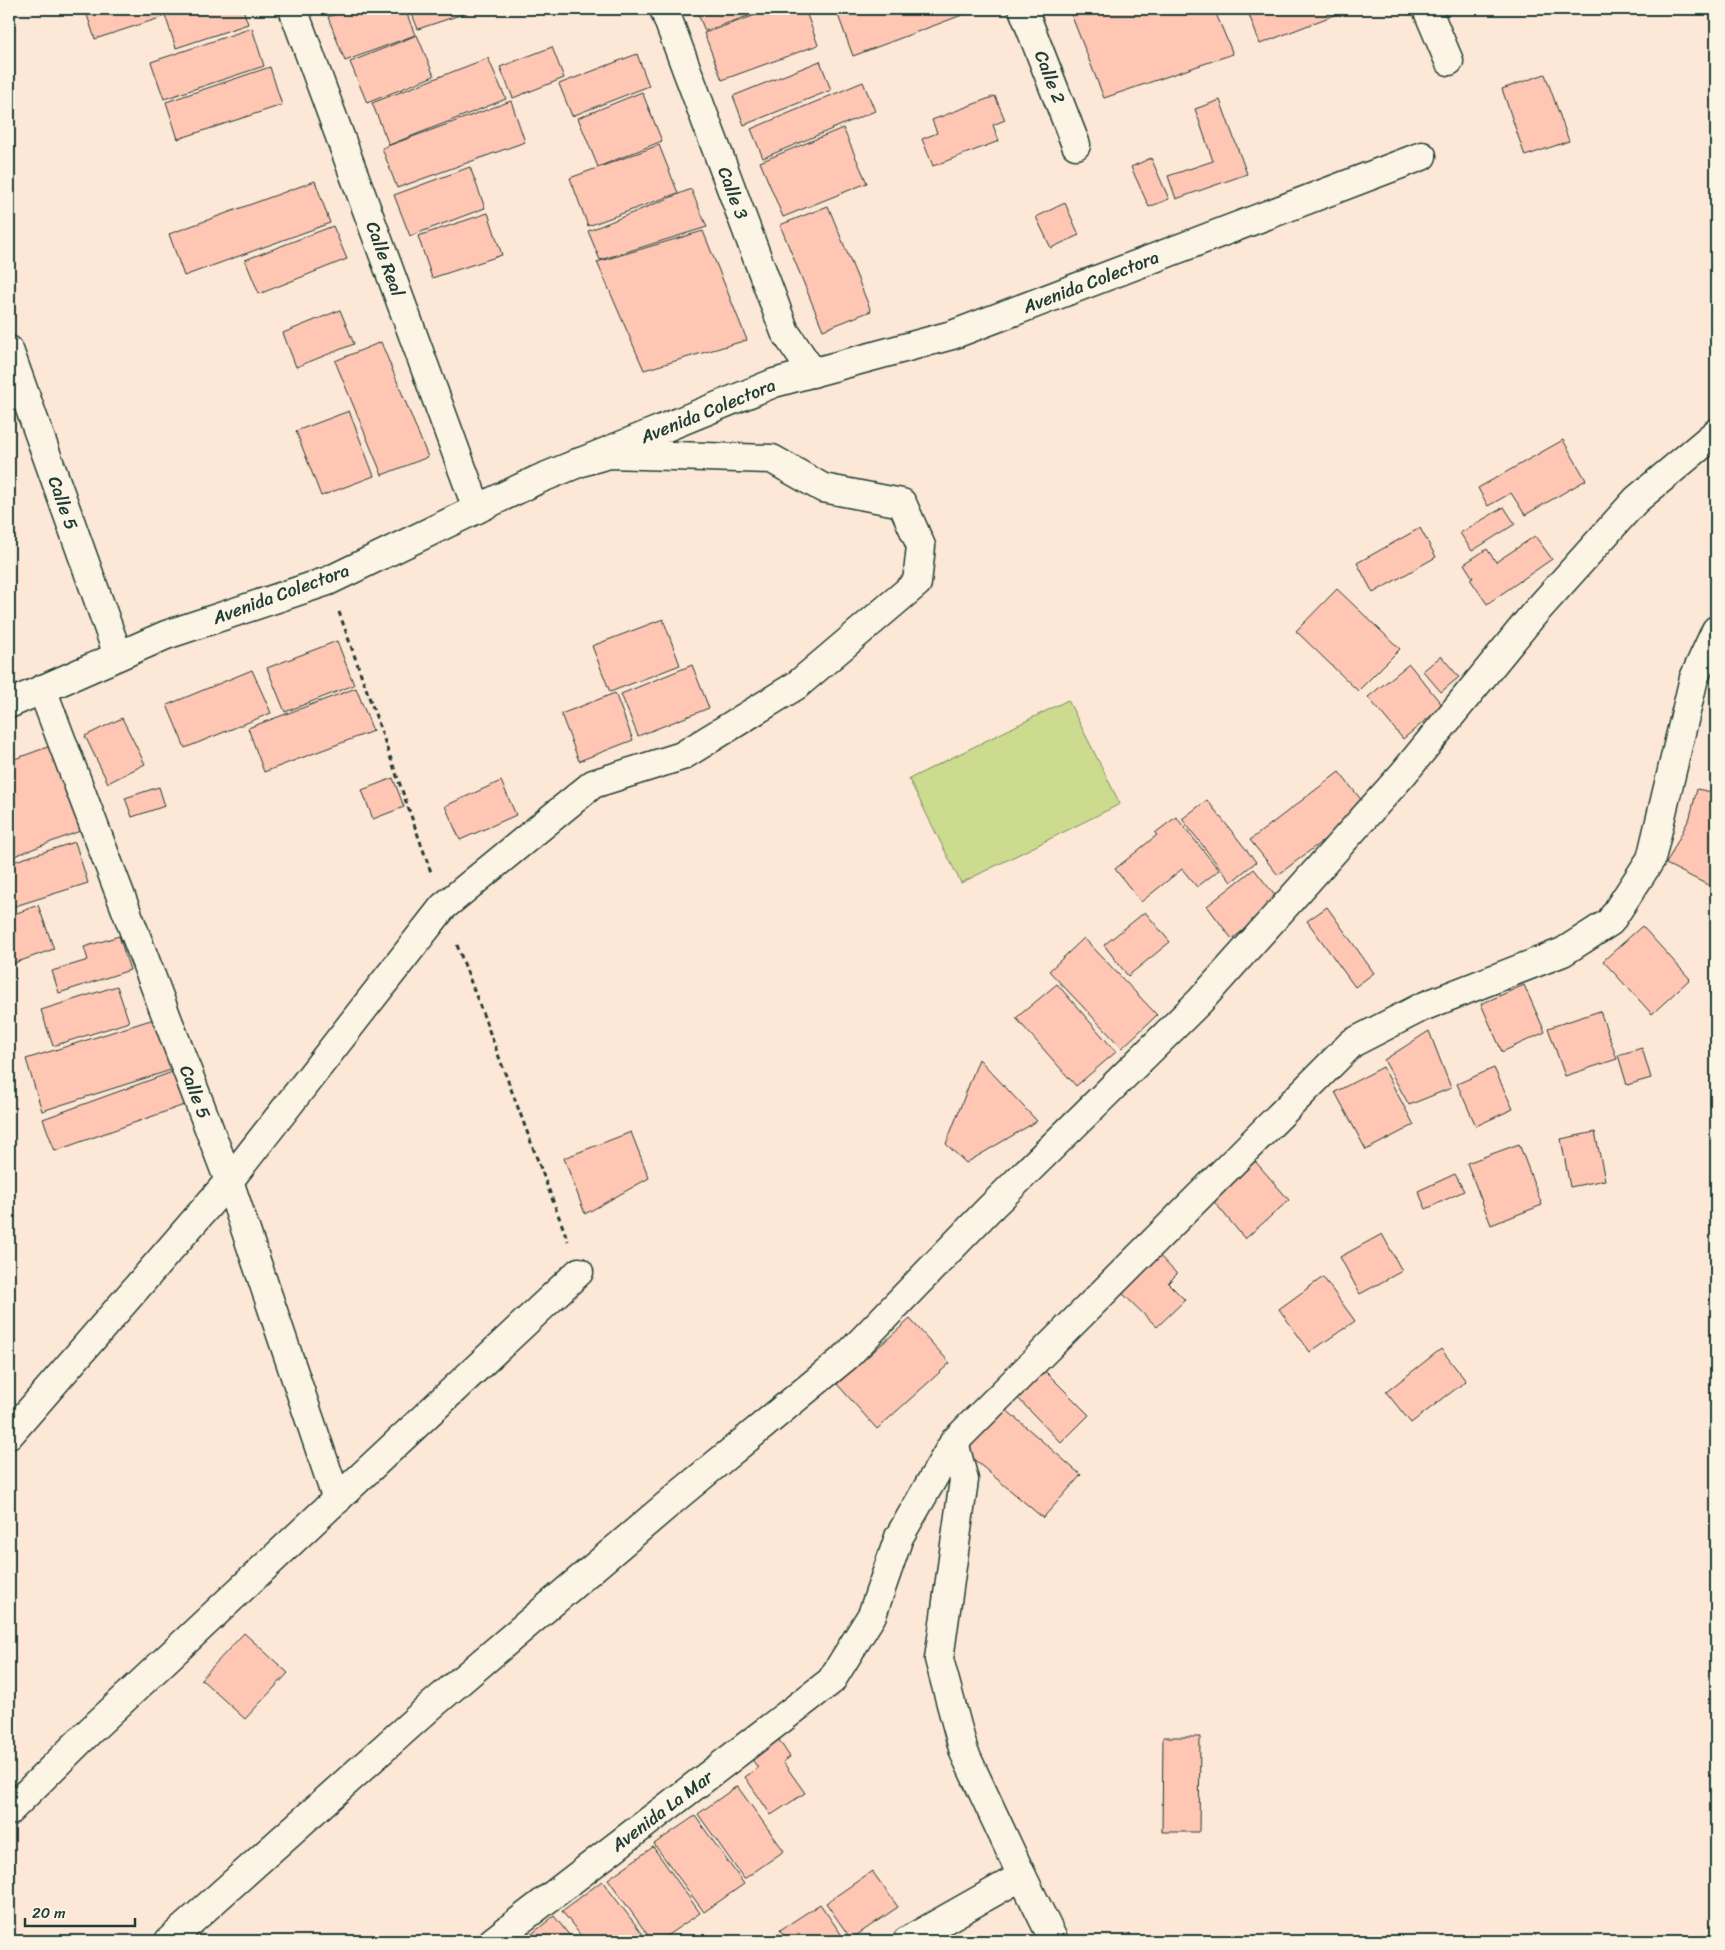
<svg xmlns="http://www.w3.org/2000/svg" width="1725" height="1950" font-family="Sriracha,sans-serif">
  <rect width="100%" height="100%" fill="#fde7d6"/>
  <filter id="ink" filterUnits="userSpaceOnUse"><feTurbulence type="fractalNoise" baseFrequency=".02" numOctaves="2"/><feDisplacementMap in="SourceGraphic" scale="10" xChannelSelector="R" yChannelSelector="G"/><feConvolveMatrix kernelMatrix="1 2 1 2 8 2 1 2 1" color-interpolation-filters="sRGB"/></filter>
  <g filter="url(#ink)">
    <path fill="#cddb8f" stroke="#768c62" d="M1068 700 1120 804 961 883 909 779Z"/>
    <g fill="#ffc6b4" stroke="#1f3d34">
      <path d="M85 9H161L163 17 95 39Z"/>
      <path d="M163 9H243L248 24 176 48Z"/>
      <path d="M323 9H340L325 15Z"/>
      <path d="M350 9H405L415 35 345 61 328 17Z"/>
      <path d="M410 9H471L472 11 418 29Z"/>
      <path d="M696 9H768L705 31Z"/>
      <path d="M773 9H805L818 45 722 80 704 33Z"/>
      <path d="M854 9H978L853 56 838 15Z"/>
      <path d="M1069 9H1214L1233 54 1104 98Z"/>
      <path d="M1247 9H1346L1347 10 1260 44Z"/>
      <path d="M252 28 264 66 164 99 151 62Z"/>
      <path d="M417 35 434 76 367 103 350 62Z"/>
      <path d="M552 47 564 78 513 98 500 67Z"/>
      <path d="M637 54 649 86 572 116 559 84Z"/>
      <path d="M488 58 506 99 389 145 372 103Z"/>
      <path d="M820 61 831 90 744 125 733 96Z"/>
      <path d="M270 67 282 105 178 139 166 102Z"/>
      <path d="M1545 74 1569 141 1525 156 1502 89Z"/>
      <path d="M863 82 875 111 763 158 751 129Z"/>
      <path d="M642 92 662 141 598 167 578 118Z"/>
      <path d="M995 96 1005 120 993 125 999 141 933 166 922 139 937 133 932 120Z"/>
      <path d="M1220 100 1247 174 1176 199 1168 176 1213 161 1195 109Z"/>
      <path d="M511 101 525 142 397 188 382 148Z"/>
      <path d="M843 128 867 183 783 217 760 162Z"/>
      <path d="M659 145 678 193 588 226 570 178Z"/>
      <path d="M1151 158 1169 199 1149 207 1131 167Z"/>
      <path d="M470 167 485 208 410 236 394 195Z"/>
      <path d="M315 181 330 223 184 276 169 234Z"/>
      <path d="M691 189 707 227 600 260 588 231Z"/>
      <path d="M1065 203 1079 235 1051 248 1036 217Z"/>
      <path d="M828 206 871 311 823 330 780 225Z"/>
      <path d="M488 213 502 255 432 278 418 236Z"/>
      <path d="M333 226 347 259 259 294 245 260Z"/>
      <path d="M703 231 747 340 644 370 597 262Z"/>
      <path d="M340 310 354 344 296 367 283 333Z"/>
      <path d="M381 342 428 457 382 475 335 361Z"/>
      <path d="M349 411 374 476 321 496 296 431Z"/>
      <path d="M1563 440 1586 480 1525 515 1511 493 1488 506 1478 488Z"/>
      <path d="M1504 507 1515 524 1472 551 1460 533Z"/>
      <path d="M1420 528 1436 557 1373 593 1357 563Z"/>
      <path d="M1535 536 1552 559 1487 604 1470 579 1473 578 1464 564 1487 549 1496 562Z"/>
      <path d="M1337 589 1400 649 1358 691 1296 631Z"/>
      <path d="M663 619 680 665 610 692 592 646Z"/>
      <path d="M337 641 354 685 285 712 267 668Z"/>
      <path d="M1441 656 1459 677 1441 692 1423 671Z"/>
      <path d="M1409 664 1443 706 1403 739 1368 697Z"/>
      <path d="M692 665 709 708 638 736 621 694Z"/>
      <path d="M252 670 271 713 185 748 167 705Z"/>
      <path d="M356 688 373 731 264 772 248 728Z"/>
      <path d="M615 693 633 740 579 761 561 714Z"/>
      <path d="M122 718 145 764 108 783 85 736Z"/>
      <path d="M56 744 88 828 9 858V761Z"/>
      <path d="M1339 772 1367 807 1278 875 1250 840Z"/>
      <path d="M393 778 404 807 373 819 362 790Z"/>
      <path d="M501 781 516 815 460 840 445 806Z"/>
      <path d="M159 787 165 806 132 817 125 798Z"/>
      <path d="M1697 789 1716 793V889L1666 864 1690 817Z"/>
      <path d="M1207 800 1256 862 1231 882 1182 819Z"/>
      <path d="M1176 817 1219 870 1197 887 1182 869 1141 902 1115 869 1157 835 1155 833Z"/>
      <path d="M75 842 88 883 9 908V863Z"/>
      <path d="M1254 869 1280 902 1232 939 1207 906Z"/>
      <path d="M38 905 54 949 9 965V916Z"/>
      <path d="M1327 907 1374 973 1355 987 1307 921Z"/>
      <path d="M1145 912 1170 942 1128 976 1104 945Z"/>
      <path d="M1642 926 1690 979 1652 1014 1603 961Z"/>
      <path d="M119 936 130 970 59 993 52 971 88 960 84 947Z"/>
      <path d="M1084 938 1157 1015 1122 1048 1049 971Z"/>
      <path d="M1057 984 1116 1052 1076 1086 1016 1018Z"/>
      <path d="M1524 985 1545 1032 1502 1052 1481 1004Z"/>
      <path d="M117 986 129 1022 53 1046 41 1010Z"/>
      <path d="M1600 1011 1617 1059 1565 1076 1548 1028Z"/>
      <path d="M154 1019 171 1070 42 1111 26 1059Z"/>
      <path d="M1429 1031 1451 1088 1409 1105 1384 1060Z"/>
      <path d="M1642 1048 1651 1078 1627 1085 1618 1055Z"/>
      <path d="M979 1059 1037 1121 966 1163 946 1144Z"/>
      <path d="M1383 1067 1414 1125 1366 1150 1335 1092Z"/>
      <path d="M1494 1068 1513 1109 1476 1126 1457 1084Z"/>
      <path d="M175 1071 187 1104 55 1151 43 1119Z"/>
      <path d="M631 1132 649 1178 585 1214 564 1158Z"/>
      <path d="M1595 1132 1605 1180 1570 1187 1561 1139Z"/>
      <path d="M1519 1144 1542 1205 1491 1225 1467 1163Z"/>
      <path d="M1254 1160 1289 1200 1245 1239 1211 1198Z"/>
      <path d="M1455 1174 1464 1191 1426 1209 1418 1191Z"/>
      <path d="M1382 1234 1402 1271 1360 1294 1340 1257Z"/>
      <path d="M1156 1252 1177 1274 1168 1283 1185 1300 1157 1327 1118 1289Z"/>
      <path d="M1323 1277 1355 1321 1310 1352 1279 1309Z"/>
      <path d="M910 1319 950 1363 877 1429 837 1384Z"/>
      <path d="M1441 1349 1466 1381 1411 1423 1386 1392Z"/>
      <path d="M1038 1364 1089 1415 1061 1443 1010 1390Z"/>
      <path d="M1003 1407 1081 1475 1043 1518 964 1451Z"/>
      <path d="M244 1633 288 1673 245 1719 201 1679Z"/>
      <path d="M777 1737 790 1757 783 1762 805 1793 771 1815 745 1777 758 1768 749 1755Z"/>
      <path d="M1163 1737H1200L1199 1832H1162Z"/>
      <path d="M737 1786 784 1851 744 1879 698 1814Z"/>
      <path d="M695 1816 744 1884 704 1912 654 1844Z"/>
      <path d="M653 1847 700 1913 659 1941H652L608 1879Z"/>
      <path d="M872 1871 898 1907 851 1939 826 1903Z"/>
      <path d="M602 1881 648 1941H585L562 1911Z"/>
      <path d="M820 1904 846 1941H788L780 1930Z"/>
      <path d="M554 1916 574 1941H523Z"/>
      <path d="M779 1934 784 1941H769Z"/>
    </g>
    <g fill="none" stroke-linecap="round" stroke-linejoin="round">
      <defs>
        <g id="street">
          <path d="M293 9 477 509"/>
          <path d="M664 9 785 332 813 373"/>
          <path d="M1023 9 1076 145"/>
          <path d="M1427 9 1449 61"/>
          <path d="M9 350 118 655"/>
          <path d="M42 689 229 1181 337 1500"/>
          <path d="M9 704 166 635 328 581 537 480 774 383 952 335 1422 156"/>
          <path d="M9 1435 229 1181 443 907 593 784 682 756 797 685 917 583 921 546 902 503 823 488 772 459 609 454 577 463"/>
          <path d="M9 1811 90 1731 579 1272"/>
          <path d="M1022 1876 1054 1941"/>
          <path d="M169 1941 431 1706 680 1494 847 1356 988 1210 1200 1001 1403 774 1533 615 1636 500 1716 433"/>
          <path d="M493 1941 831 1681 872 1615 899 1537 954 1442 1352 1043 1422 1007 1563 952 1610 922 1651 859 1694 678 1716 630"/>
          <path d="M907 1941 1022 1876 964 1752 939 1659 964 1480 954 1442"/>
        </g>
      </defs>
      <use href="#street" stroke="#1f3d34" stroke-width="31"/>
      <g stroke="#1f3d34" stroke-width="3" stroke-dasharray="5 4" stroke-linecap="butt">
        <path d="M339 612 432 875"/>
        <path d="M457 945 568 1241"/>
      </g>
      <use href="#street" stroke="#fcf5e5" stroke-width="28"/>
    </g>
  </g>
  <g text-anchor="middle" stroke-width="4.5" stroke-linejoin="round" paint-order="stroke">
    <g font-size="18" fill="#1f3d34" stroke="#fcf5e5">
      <text transform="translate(1050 77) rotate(69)" y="6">Calle 2</text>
      <text transform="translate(733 193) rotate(69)" y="6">Calle 3</text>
      <text transform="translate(385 259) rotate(70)" y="6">Calle Real</text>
      <text transform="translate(1091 282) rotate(-21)" y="6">Avenida Colectora</text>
      <text transform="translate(708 411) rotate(-22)" y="6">Avenida Colectora</text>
      <text transform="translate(63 503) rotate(70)" y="6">Calle 5</text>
      <text transform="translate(281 594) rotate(-20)" y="6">Avenida Colectora</text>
      <text transform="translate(195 1092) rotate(69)" y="6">Calle 5</text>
      <text transform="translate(662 1811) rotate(-37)" y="6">Avenida La Mar</text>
    </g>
  </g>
  <rect width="1725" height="1950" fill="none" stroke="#fcf5e5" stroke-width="30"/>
  <rect x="15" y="15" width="1695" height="1920" fill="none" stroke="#1f3d34" stroke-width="2" filter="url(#ink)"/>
  <path d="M25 1918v8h110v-8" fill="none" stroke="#1f3d34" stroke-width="2.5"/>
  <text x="32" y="1918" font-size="15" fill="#1f3d34" stroke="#fcf5e5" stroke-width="4" paint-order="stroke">20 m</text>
</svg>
